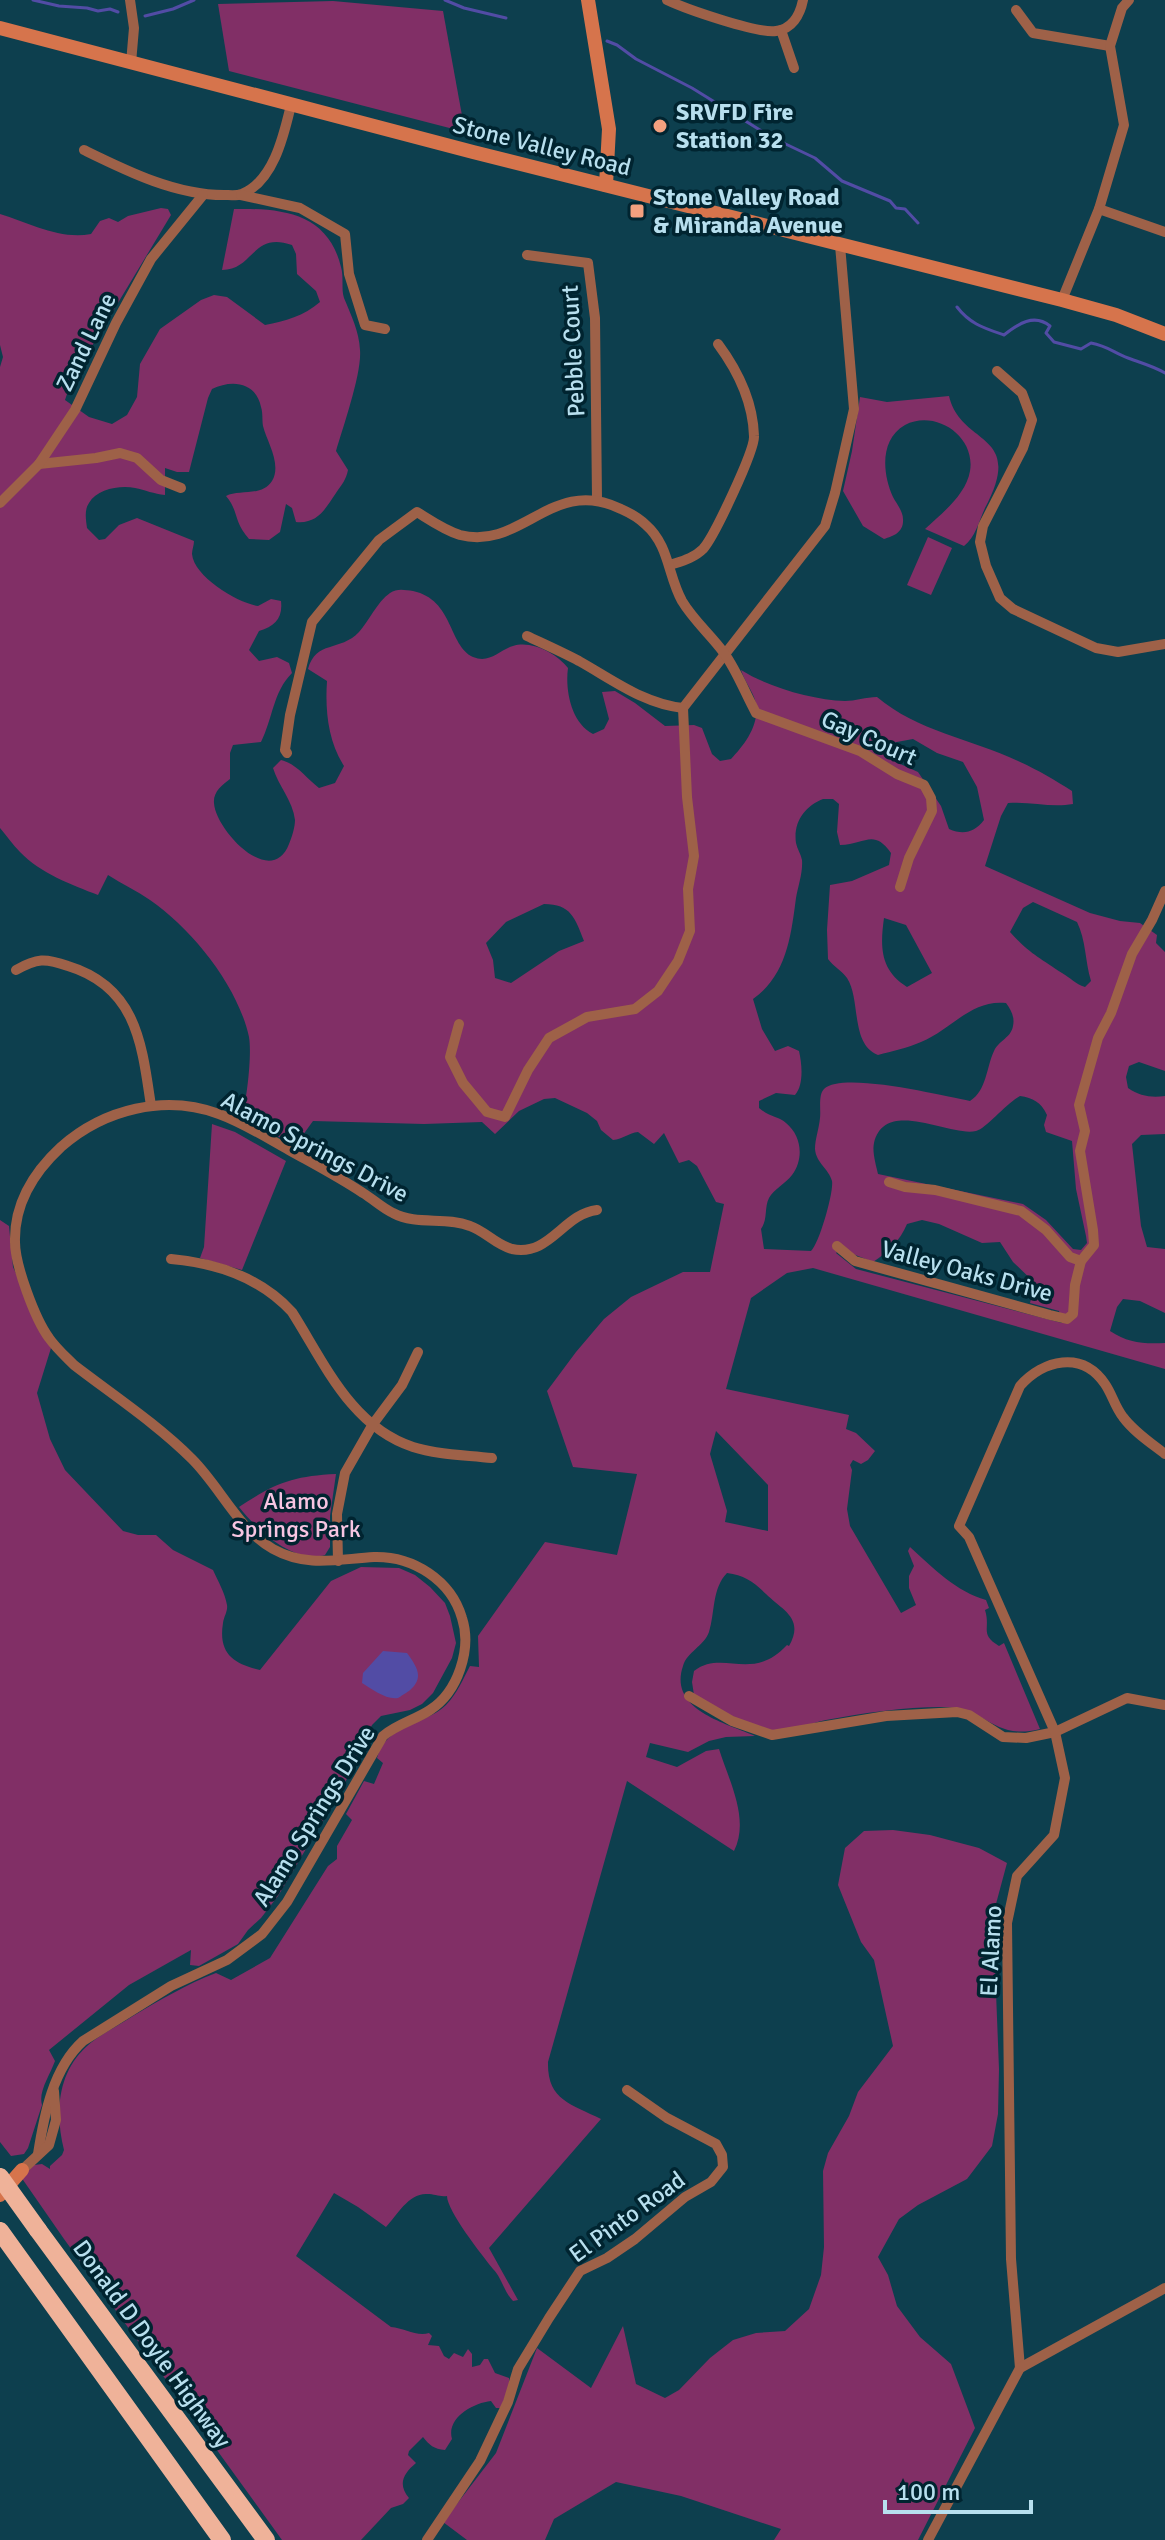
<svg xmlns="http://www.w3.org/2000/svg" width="1165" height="2540" font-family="Signika,sans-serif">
  <rect width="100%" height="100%" fill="#0d3f4e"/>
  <g fill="#812f66" fill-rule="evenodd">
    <path d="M333 1 443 11 465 132 229 71 218 4Z"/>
    <path d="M161 208 168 209 171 215 72 379 65 400 89 417 112 424 127 415 137 397 140 364 160 329 201 300 214 295 227 297 265 325C285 321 304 316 320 302L316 291 297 274 296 254 292 245C252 231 254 270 222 270L234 209C282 208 328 213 341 267 344 277 341 289 344 298 351 315 359 331 360 350 362 373 343 427 336 451L348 470C346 480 342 484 336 493 325 509 318 524 296 522L292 508 286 504 280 532 269 540 249 539C233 521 239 511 226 496 239 489 262 497 272 481 282 464 267 442 263 426 262 420 263 413 261 407 256 382 232 379 212 389L208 398 189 472H177L165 468V495C154 494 145 490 135 488 120 485 97 489 89 503 84 510 86 520 87 528L99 540 105 539 119 525 137 518 194 541C194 545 192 550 192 554 194 577 238 603 258 606L271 599 281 601C283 618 275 626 259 631L249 650 259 661 277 657 289 663 292 673C273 692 273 718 261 742L233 745 230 753V779C222 785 213 792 214 803 215 829 271 890 289 844 292 837 295 827 295 820 293 801 278 785 273 768L281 760C297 764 306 778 319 788L335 783 344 766C328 741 325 710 327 681L308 669C316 640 340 652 359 632 369 621 377 602 390 593 397 588 405 590 413 591 454 600 448 645 473 657 490 664 499 650 513 646 532 640 557 654 568 668 565 690 571 723 593 734L604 729 609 719 602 692 615 691 635 703 665 726 694 725 702 728 712 754 720 761 731 759C746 743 761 723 755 700 753 692 745 682 741 670 768 687 813 700 845 701 855 701 866 697 877 697 917 731 971 739 1018 761 1036 769 1055 780 1072 791L1073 804C1050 808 1031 801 1008 803L1001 816 985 866 1090 913 1120 921 1140 923 1157 935 1156 943 1165 952V1071L1139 1062 1129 1066 1126 1077 1128 1088C1140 1096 1151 1098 1165 1096V1134L1141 1135 1132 1144 1141 1226 1147 1247 1165 1249V1313L1140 1301 1123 1299 1117 1307 1110 1331C1128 1343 1143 1344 1165 1343V1369L813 1268 787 1273 751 1298 726 1389 849 1415 846 1429 856 1433 875 1451 868 1460 861 1464 853 1460 850 1465 852 1470 847 1509 850 1526 901 1613 916 1605 909 1588V1576L914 1566 908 1551 910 1547C933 1568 957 1592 986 1600L989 1608 985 1610C991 1629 979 1634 999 1646L1004 1643 1040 1729C993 1741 987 1707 942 1707 903 1707 864 1713 826 1720 810 1723 788 1733 772 1731 744 1725 718 1710 694 1695L692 1682 694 1671C723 1649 752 1683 787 1645L789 1646C805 1618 782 1610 766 1594 754 1582 744 1575 727 1573 712 1588 715 1613 709 1632 704 1646 687 1652 683 1666 668 1710 726 1723 755 1736L726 1737 709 1741 688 1752 650 1743 646 1757 677 1767 706 1751 719 1749C729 1781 750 1819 734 1851L627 1781 548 2062C547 2100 571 2104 601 2119L489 2248 518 2300 513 2301C504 2292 502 2278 493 2269 482 2255 447 2211 447 2196 439 2197 435 2194 427 2194 409 2193 397 2215 386 2227L358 2207 334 2193 296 2256 391 2327C404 2328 417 2337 429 2333L432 2336 428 2345 439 2346 444 2356 449 2359 454 2353 463 2357 468 2349 472 2354V2367L480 2365 484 2359H488L495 2373 509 2378V2385L501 2408H496L491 2401C473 2403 446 2418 452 2439L445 2450C434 2449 429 2445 423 2437L409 2451 408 2455 416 2463C404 2473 397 2484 409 2498L403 2504 391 2508 361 2540H282L64 2239 21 2177 34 2165 42 2164 50 2169V2166L62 2155 64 2150C55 2114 57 2074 86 2047 100 2034 118 2026 133 2016 160 2000 187 1984 216 1973L231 1980 270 1958 328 1866 337 1859V1846L352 1820 346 1814 364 1781 374 1784 383 1763 377 1758C386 1724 424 1726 446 1705 457 1694 463 1679 470 1666L479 1667 478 1636 545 1542 617 1555 637 1474 573 1467 547 1391 576 1352 604 1319 631 1297 683 1272H710L724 1204 716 1202 697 1166 689 1160 679 1163 664 1133 654 1144 638 1132C629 1133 623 1139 613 1140L601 1130 597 1121 587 1113 555 1098 544 1099 519 1111 495 1134 482 1122 424 1124 313 1121 295 1146 242 1116C247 1099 252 1054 249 1037 238 986 192 929 150 900 137 891 122 884 108 875L98 895C72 885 40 873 20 852 13 845 7 836 0 828V367L3 357 0 345V214C29 223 60 240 91 234L100 221 109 218 118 222 128 216ZM913 739 937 753 963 762 977 787 984 820C974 833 963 835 949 829L941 806 918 772 887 758 886 744ZM823 799H833L839 804 837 832 840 845C865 845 873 828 891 853L889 865 852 881 830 885 827 930 828 959C833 966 842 971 847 978 861 999 850 1044 878 1055 892 1051 908 1048 921 1042 951 1030 971 999 1006 1003 1011 1010 1015 1017 1013 1026 1011 1038 999 1040 994 1051 986 1068 987 1090 970 1101 943 1096 843 1071 824 1089 818 1095 821 1110 820 1118 819 1129 815 1139 815 1149 816 1163 829 1169 832 1181 834 1192 819 1244 811 1251L764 1249 761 1229C768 1219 764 1208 769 1198 774 1189 786 1183 792 1175 804 1159 802 1136 786 1123 778 1116 771 1118 759 1108V1101L776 1093 795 1095C804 1085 802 1064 799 1051L788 1046 775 1051 762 1029 753 999C787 975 791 935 796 898 798 886 803 873 802 860 801 854 797 849 796 843 793 822 805 806 823 799ZM1033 902 1077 922C1086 940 1085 961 1091 981L1085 987C1075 984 1071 978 1062 973 1040 958 1029 953 1010 932L1023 908ZM544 904C571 904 575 918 584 941L559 951 511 983 495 978 493 960 486 943 506 922ZM884 918 906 925 932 973 907 987C880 970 880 947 884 918ZM1020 1096C1033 1098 1041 1102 1047 1115L1044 1125 1046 1132 1072 1141 1076 1189 1086 1236 1087 1243 1081 1250 1073 1249 1046 1220 1023 1204 878 1174C876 1165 872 1152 874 1143 885 1097 949 1137 976 1131 987 1128 1005 1104 1020 1096ZM922 1220 939 1224 982 1243 1000 1242 1013 1262 1035 1283 1030 1303 1059 1311 1062 1323 856 1269 836 1253 843 1246 853 1254 873 1262C888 1252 900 1241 907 1224ZM716 1431 768 1485V1531L725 1522 727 1511 710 1454Z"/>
    <path d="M949 396C961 447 1026 431 985 508 979 521 975 538 964 546L925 529C941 514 966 495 970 471 976 436 935 409 905 425 880 439 882 473 893 497 896 503 903 511 903 519 904 532 894 536 884 539L863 526 843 491 852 451 860 397 887 402Z"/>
    <path d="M928 537 952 548 931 595 907 585Z"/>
    <path d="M212 1124 235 1132 286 1161 242 1270 200 1258 204 1247Z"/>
    <path d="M0 1220 9 1226 13 1267 51 1348 37 1393 50 1439 65 1470 123 1531 138 1535H156L173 1550 213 1570C218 1581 225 1593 227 1605 228 1611 224 1616 223 1623 218 1654 234 1664 260 1670L331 1581 361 1567 399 1568 415 1575 430 1587 445 1603 450 1616 456 1643 452 1658 433 1693 422 1704 410 1710 381 1716 372 1725 344 1785 278 1896 261 1918 248 1930 238 1944 199 1966 190 1965 191 1950 129 1985 49 2050 55 2061C50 2075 38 2092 42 2105L28 2148 24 2154 11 2156 0 2142Z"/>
    <path d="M336 1474 330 1516V1547L325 1555C293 1564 257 1530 239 1507 275 1483 293 1476 336 1474Z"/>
    <path d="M893 1830 930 1835 979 1848 1007 1863 993 1915 999 2069 998 2114 992 2146 967 2179 918 2205 899 2219 878 2257 888 2275 897 2306 920 2337 951 2364 975 2428 918 2540H774L781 2529 681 2496 616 2482 554 2519 545 2540H467L443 2522 496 2453 537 2348 591 2388 623 2326 636 2384 665 2398 679 2390 710 2358 733 2340 756 2333 785 2331 809 2309 821 2275 824 2247 823 2171 828 2153 849 2116 858 2092 893 2046 874 1960 861 1942 838 1885 845 1848 864 1831Z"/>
  </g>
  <path fill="#524ca5" d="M383 1651 407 1653C417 1667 425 1678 409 1691 407 1692 400 1697 398 1698 386 1700 372 1689 362 1683L363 1673Z"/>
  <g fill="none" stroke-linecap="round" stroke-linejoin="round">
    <g stroke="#524ca5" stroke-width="3">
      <path d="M33 0 59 6 87 8 98 11 110 9 118 12"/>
      <path d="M445 0 464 8 506 18"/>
      <path d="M145 16 173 9 194 0"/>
      <path d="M607 41 617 45 636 59 692 88 773 138 815 158 842 181 890 201 896 208 905 209 918 223"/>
      <path d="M957 307C970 324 984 328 1004 335 1018 324 1034 313 1050 326L1046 333 1054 342 1081 349 1091 343C1108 346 1114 353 1128 358 1141 363 1153 366 1165 373"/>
    </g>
    <g stroke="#9e6148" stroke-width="10">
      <path d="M130 0 134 28 131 63"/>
      <path d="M667 0C686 9 758 34 776 31 792 29 800 15 803 0"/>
      <path d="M1016 10 1033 33 1110 46"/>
      <path d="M781 30 794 68"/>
      <path d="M84 150C127 171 175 195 224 195 229 195 237 196 242 194 274 181 284 134 291 105"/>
      <path d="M241 195 300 208 345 234 349 274 365 325 385 329"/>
      <path d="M1099 209 1165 232"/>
      <path d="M527 255 588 263 595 318 597 499"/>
      <path d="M1062 300 1099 209 1124 125 1110 46 1122 8 1129 0"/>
      <path d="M997 371 1022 393 1032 420 1023 448 983 526 980 542 986 566 1000 598 1013 609 1096 648 1118 652 1165 644"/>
      <path d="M39 464 96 458 120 453 137 458 161 480 181 488"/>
      <path d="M0 503 39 464 75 410 116 323 151 259 203 195"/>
      <path d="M670 565C682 561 694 558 703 549 714 537 755 450 754 436 753 402 738 371 718 344"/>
      <path d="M527 636C544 644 562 652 579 661 613 680 644 704 683 708"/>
      <path d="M683 708 825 526 835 493 854 409 840 245"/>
      <path d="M287 753 285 750 290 715 312 622 379 540 417 512C430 520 444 530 460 535 522 551 552 475 621 509 630 513 639 518 646 525 669 545 668 576 682 601 694 621 711 635 724 653 737 671 745 693 756 713L860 751 897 774 924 785 931 798 932 811 909 858 900 887"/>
      <path d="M16 970C37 958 45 958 68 966 137 987 142 1045 151 1106"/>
      <path d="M459 1024 450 1057 463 1083 487 1112 505 1117 528 1070 549 1038 587 1017 635 1009 658 991 678 961 690 931 688 889 694 856 687 797 683 708"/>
      <path d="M889 1182 905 1187 935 1190 1021 1211 1046 1230 1070 1257 1081 1261"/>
      <path d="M837 1246 855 1261 1050 1315 1067 1319 1073 1314 1075 1285 1081 1261 1094 1245 1093 1230 1080 1151 1085 1131 1079 1105 1098 1038 1111 1013 1132 954 1152 920 1165 891"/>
      <path d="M171 1259C217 1263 260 1277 292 1312 324 1362 351 1427 413 1447 437 1455 467 1455 492 1458"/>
      <path d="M338 1561 337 1514 345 1473 373 1424 402 1385 418 1352"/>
      <path d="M689 1696 732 1721 772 1735 886 1716 957 1712 969 1715 1003 1737 1026 1738 1055 1732 1127 1698 1165 1705"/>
      <path d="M38 2154C44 2115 53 2068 83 2041L171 1986 227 1960 262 1934 287 1902 383 1736C397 1724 415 1720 430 1710 458 1692 472 1649 462 1618 451 1580 413 1556 374 1557 338 1559 307 1568 273 1549 238 1529 221 1488 192 1459 157 1424 113 1395 74 1365 65 1356 56 1348 49 1338 35 1319 15 1265 15 1242 14 1203 34 1172 61 1147 104 1109 165 1094 219 1114 244 1123 267 1138 289 1150 314 1164 339 1177 363 1193 373 1199 382 1208 393 1213 417 1226 445 1216 470 1226 485 1231 496 1245 512 1249 550 1257 563 1214 597 1210"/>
      <path d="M22 2170 49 2145 56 2120 54 2091"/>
      <path d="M1020 2368 1011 2259 1007 1923 1017 1876 1054 1835 1065 1778 1055 1732 969 1537 959 1526 1020 1386C1043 1360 1082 1350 1105 1384 1112 1394 1115 1407 1123 1417 1134 1432 1151 1443 1165 1454"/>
      <path d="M427 2540 480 2461 508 2402 518 2369 549 2318 580 2271 607 2258 635 2239 685 2197 711 2182 723 2167 722 2155 716 2144 667 2118 627 2090"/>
      <path d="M928 2540 1020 2368 1165 2288"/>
    </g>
    <g stroke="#d6744c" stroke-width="14">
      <path d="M588 0 609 129 606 185"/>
      <path d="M0 28 473 152 1062 300 1116 315 1165 334"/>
      <path d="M0 2195 22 2170"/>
    </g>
    <g stroke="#efb299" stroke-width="18">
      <path d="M38 2230 266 2540"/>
      <path d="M0 2231 222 2540"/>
    </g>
    <path stroke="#efb299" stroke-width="18" d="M0 2177 38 2230"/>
  </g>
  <g fill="#f2a07f" stroke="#002430" stroke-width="3">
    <circle cx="660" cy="126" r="8"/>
    <rect x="629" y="203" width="16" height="16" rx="4"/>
  </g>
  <g text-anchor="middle" stroke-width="7" stroke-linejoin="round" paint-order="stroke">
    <g font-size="24" font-weight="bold" fill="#b7dfee" stroke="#002430" text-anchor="start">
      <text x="676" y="120">SRVFD Fire<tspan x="676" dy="28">Station 32</tspan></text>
      <text x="653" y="205">Stone Valley Road<tspan x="653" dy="28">&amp; Miranda Avenue</tspan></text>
    </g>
    <g font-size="24" fill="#b7dfee" stroke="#002430">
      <text transform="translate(542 146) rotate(14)" y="8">Stone Valley Road</text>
      <text transform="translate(86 342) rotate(-64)" y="8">Zand Lane</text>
      <text transform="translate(573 351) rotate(-93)" y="8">Pebble Court</text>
      <text transform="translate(869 738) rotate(24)" y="8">Gay Court</text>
      <text transform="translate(315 1147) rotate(28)" y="8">Alamo Springs Drive</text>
      <text transform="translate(967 1271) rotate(15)" y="8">Valley Oaks Drive</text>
      <text transform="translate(314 1816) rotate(-58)" y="8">Alamo Springs Drive</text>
      <text transform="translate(991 1951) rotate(-87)" y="8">El Alamo</text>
      <text transform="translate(627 2217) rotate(-36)" y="8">El Pinto Road</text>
      <text transform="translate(152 2344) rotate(54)" y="8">Donald D Doyle Highway</text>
    </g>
    <g font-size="24" fill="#f7c5e2" stroke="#002430">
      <text x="296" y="1509">Alamo<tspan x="296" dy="28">Springs Park</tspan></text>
    </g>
  </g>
  <path d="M885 2500v12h146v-12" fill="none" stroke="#b7dfee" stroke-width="4"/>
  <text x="897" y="2500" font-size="24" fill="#b7dfee" stroke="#002430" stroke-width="6" paint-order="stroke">100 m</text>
</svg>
